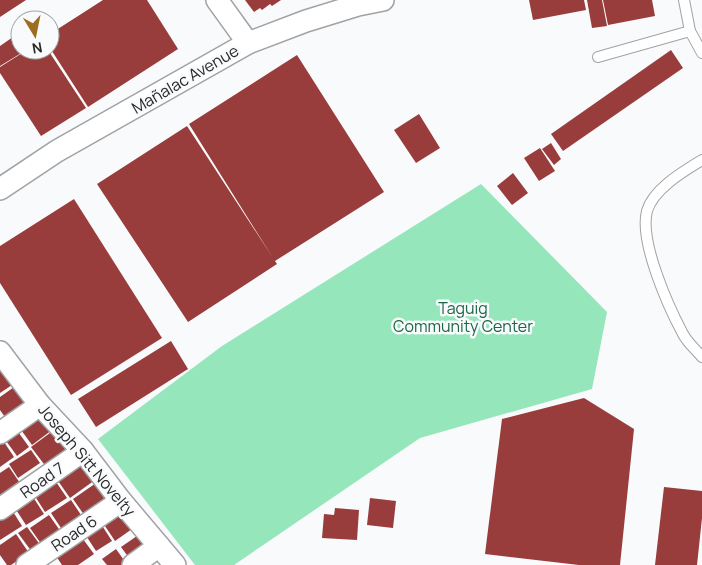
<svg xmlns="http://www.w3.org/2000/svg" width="702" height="565" font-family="Manrope,sans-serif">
  <rect width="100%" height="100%" fill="#f8fafc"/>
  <path fill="#96e6bb" d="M481 184 607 312 592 389 420 438 234 565H195L98 439 222 346Z"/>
  <g fill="#983c3c">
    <path d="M0 0H26L0 17Z"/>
    <path d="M103 0H147L178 49 88 107 50 48V34Z"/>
    <path d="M245 0H281L272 6 270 4 262 10 260 8 254 12Z"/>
    <path d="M529 0H584L586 10 533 20Z"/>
    <path d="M587 0H602L607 26 592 28Z"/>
    <path d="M603 0H652L655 16 608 25Z"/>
    <path d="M13 37 20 50 23 52 0 66V46Z"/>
    <path d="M27 50H48L86 108 41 136 0 73V67Z"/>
    <path d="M671 50 683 68 563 151 551 134Z"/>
    <path d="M297 55 384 192 275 261 277 264 188 322 97 184 187 126 273 258 189 124Z"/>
    <path d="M419 114 440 148 416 163 394 130Z"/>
    <path d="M551 143 561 159 554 165 542 149Z"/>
    <path d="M540 148 555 171 539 181 524 158Z"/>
    <path d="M513 173 528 193 512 205 497 186Z"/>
    <path d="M74 199 162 338 71 395 0 283V246Z"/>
    <path d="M171 341 188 369 96 427 78 399Z"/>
    <path d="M0 367 12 385 0 393Z"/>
    <path d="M17 385 30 404 7 420 0 410V397Z"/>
    <path d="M584 398 634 429 620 565H579L485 554 502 419Z"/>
    <path d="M39 413 52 430 32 445 19 427Z"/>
    <path d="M16 429 29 447 17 456 4 438Z"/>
    <path d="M54 430 70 451 47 468 31 447Z"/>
    <path d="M4 442 14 457 0 467V445Z"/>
    <path d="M31 450 40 463 18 478 9 464Z"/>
    <path d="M81 460 95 480 70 498 56 478Z"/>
    <path d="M9 467 22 486 3 499 0 494V473Z"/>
    <path d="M54 479 67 498 45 512 33 493Z"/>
    <path d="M99 481 113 502 87 519 73 499Z"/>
    <path d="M664 487 702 491V518L697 565H655Z"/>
    <path d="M31 494 44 514 26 525 13 505Z"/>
    <path d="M370 498 396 501 393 528 367 525Z"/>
    <path d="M71 500 85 521 65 534 51 513Z"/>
    <path d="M10 507 22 526 0 540V513Z"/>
    <path d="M335 508 359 510 357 540 322 538 324 514 334 515Z"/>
    <path d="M118 509 132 529 115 541 101 520Z"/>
    <path d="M49 515 61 532 42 545 30 528Z"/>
    <path d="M99 521 112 541 96 551 83 531Z"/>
    <path d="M27 527 41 546 32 552 18 533Z"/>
    <path d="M16 534 29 553 11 565H7L0 555V545Z"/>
    <path d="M80 535 94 554 78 565H62L54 553Z"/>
    <path d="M137 536 148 551 132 562 121 547Z"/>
    <path d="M116 549 126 563 123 565H107L102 559Z"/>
  </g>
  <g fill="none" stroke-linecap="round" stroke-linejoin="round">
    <defs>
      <g id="service">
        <path d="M684 0 690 31 702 53"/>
        <path d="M598 57 690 31"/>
        <path d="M702 160C684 171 653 189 647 211 639 241 668 306 683 334 687 342 696 350 702 357"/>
      </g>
      <g id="minor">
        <path d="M217 0 248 43"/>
        <path d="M0 189 57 151 248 43 306 21 358 5 383 0"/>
        <path d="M0 352 40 405 83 451 121 501 175 565"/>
        <path d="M0 433 40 405"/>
        <path d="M0 509 83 451"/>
        <path d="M27 565 121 501"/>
        <path d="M133 565 159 546"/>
      </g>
    </defs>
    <use href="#service" stroke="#a0a2a4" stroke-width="12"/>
    <use href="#minor" stroke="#a0a2a4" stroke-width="24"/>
    <use href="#service" stroke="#fff" stroke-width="10"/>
    <use href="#minor" stroke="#fff" stroke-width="21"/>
  </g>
  <g text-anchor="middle" stroke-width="5" stroke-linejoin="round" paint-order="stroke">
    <g font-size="16" fill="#282829" stroke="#f8fafc">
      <text transform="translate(185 79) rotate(-30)" y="6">Mañalac Avenue</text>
      <text transform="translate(87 460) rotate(50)" y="6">Joseph Sitt Novelty</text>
      <text transform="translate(42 480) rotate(-35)" y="6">Road 7</text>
      <text transform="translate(74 533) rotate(-34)" y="6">Road 6</text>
    </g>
    <g font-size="16" fill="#1b6745" stroke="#f8fafc">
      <text x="463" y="314">Taguig<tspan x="463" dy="18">Community Center</tspan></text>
    </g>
  </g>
  <g transform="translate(35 35) rotate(170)"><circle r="24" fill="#f8fafc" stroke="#a5a6a8"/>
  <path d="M0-4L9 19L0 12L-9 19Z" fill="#9d6d20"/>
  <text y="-8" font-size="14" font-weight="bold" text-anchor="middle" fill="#282829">N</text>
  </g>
</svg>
